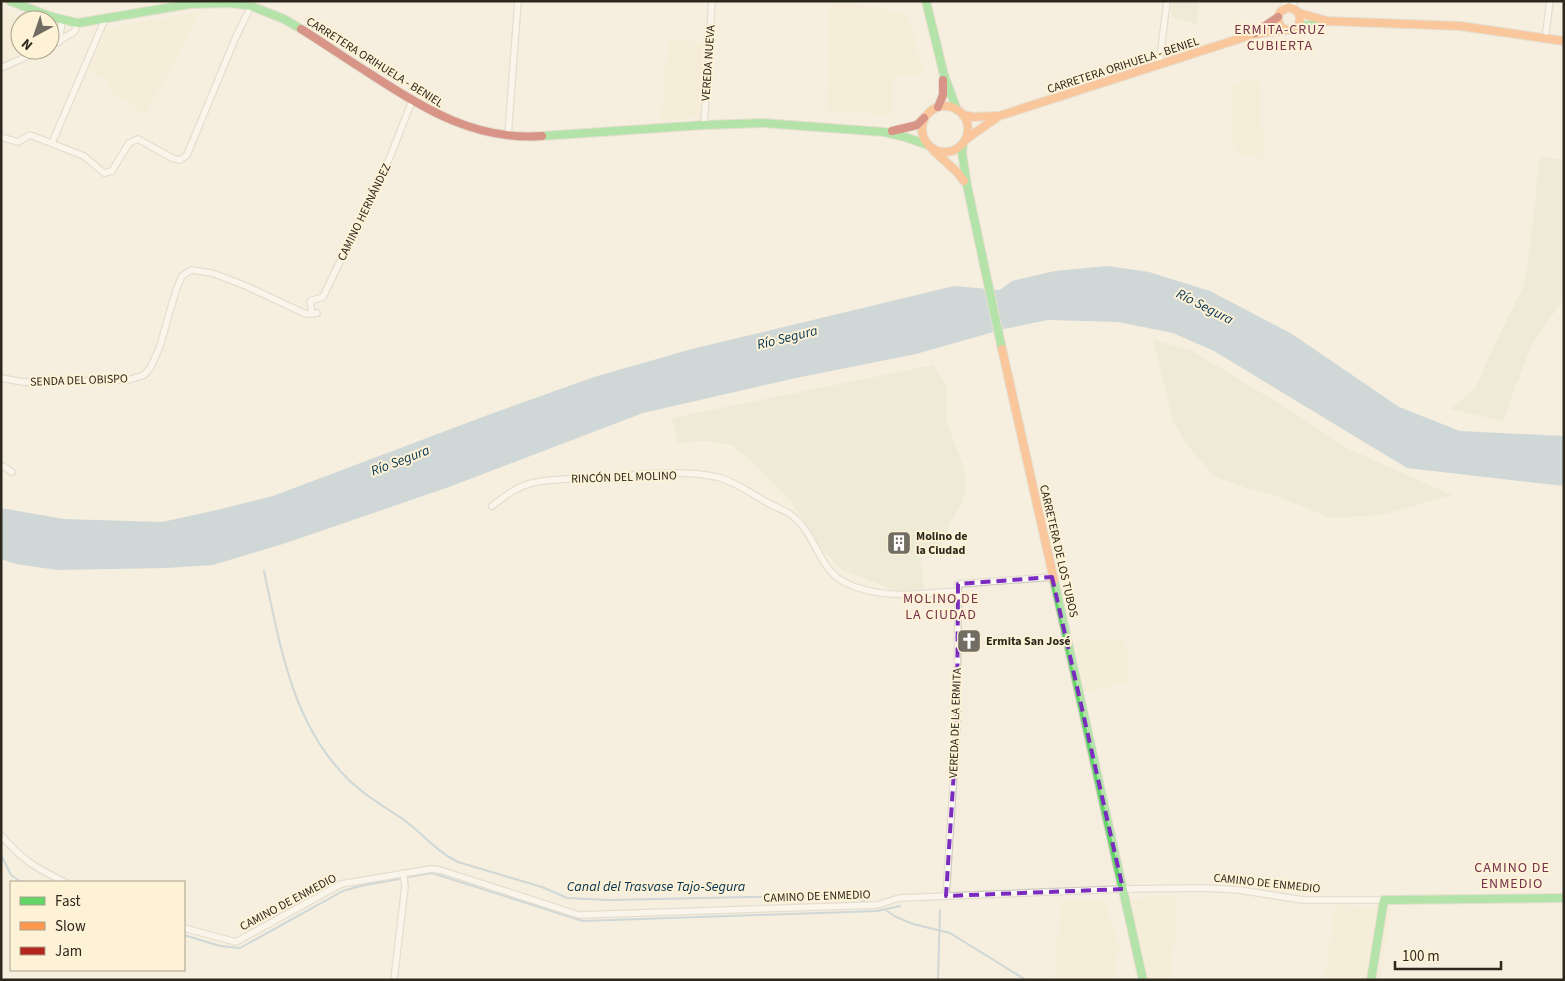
<svg xmlns="http://www.w3.org/2000/svg" width="1565" height="981" font-family="'Source Sans 3',sans-serif">
  <rect width="100%" height="100%" fill="#f5eedf"/>
  <g fill="#f6ebd1">
    <path d="M830 1H858L859 5 908 14 924 74H894L893 115 826 111Z"/>
    <path d="M1 9 29 20H20V50H30L1 63Z"/>
    <path d="M199 12 146 115 107 89 110 83 88 71 105 33V30L130 24Z"/>
    <path d="M668 40 708 43 701 117 661 121Z"/>
    <path d="M1261 78 1263 159 1234 153 1231 84Z"/>
    <path d="M1126 639 1127 682 1084 692 1075 641Z"/>
    <path d="M1151 896 1178 897 1171 980H1148L1131 900Z"/>
    <path d="M1061 899H1104L1119 945 1114 980H1054Z"/>
    <path d="M1335 905 1391 909 1380 980H1324Z"/>
  </g>
  <g fill="#e2e7cc">
    <path d="M1171 1H1199L1197 24 1171 17Z"/>
    <path d="M1540 157 1564 160V299L1532 343 1503 421 1451 409 1476 387 1493 348 1523 287 1530 247Z"/>
    <path d="M1153 339 1192 351 1280 404 1349 449 1452 495 1381 515 1330 518 1279 497 1246 488 1214 476 1188 446 1173 422Z"/>
    <path d="M933 365 947 386V422L964 468 966 484 963 501 950 523 945 541 935 550 920 553 925 592 904 591 889 588 842 570 822 550 792 503 755 465 732 445 705 441 678 443 672 418Z"/>
  </g>
  <path fill="#a1bcce" d="M1108 266 1149 272 1210 291 1292 334 1399 407 1460 431 1564 436V486L1407 468 1214 351 1173 333 1118 322 1048 320 1004 329 916 354 796 378 643 413 449 487 286 543 213 565 167 568 57 570 16 564 1 559V508L64 519 162 522 217 510 273 496 488 415 594 377 692 349 954 286 1000 290 1012 281 1055 271Z"/>
  <g fill="none" stroke-linecap="round" stroke-linejoin="round">
    <g stroke="#a1bcce" stroke-width="2">
      <path d="M264 571C280 645 292 725 349 780 365 796 385 807 404 820 423 834 437 852 458 862L542 887 567 898 608 900 851 895 864 901"/>
      <path d="M1 855 11 875 21 882"/>
      <path d="M408 877 432 873 583 921 877 911 900 906"/>
      <path d="M887 911 896 917 913 924 950 933 1026 980"/>
      <path d="M184 935 220 946 240 948 343 891 360 886 399 879"/>
      <path d="M938 980 940 910"/>
    </g>
    <defs>
      <g id="street">
        <path d="M1293 1 1294 9"/>
        <path d="M1281 11 1286 1"/>
        <path d="M1545 39 1550 1"/>
        <path d="M59 42 62 21"/>
        <path d="M50 46 74 32 78 23"/>
        <path d="M1159 65 1167 1"/>
        <path d="M1 68 41 50"/>
        <path d="M704 125 712 1"/>
        <path d="M508 135 518 1"/>
        <path d="M1 137 18 142 30 135 84 156 104 173 112 171 129 143 138 139 172 158 180 160 187 155 235 39 251 6"/>
        <path d="M52 143 105 19"/>
        <path d="M312 314 310 301 323 297 390 157 412 101"/>
        <path d="M1 378 23 382 128 380 144 375 151 367 160 346 176 290 182 276 191 270 212 273 246 286 306 314 317 313"/>
        <path d="M1 465 12 472"/>
        <path d="M492 506C505 496 516 487 532 483 553 478 577 479 600 478 636 475 681 469 717 477 736 482 752 494 768 503 777 508 788 511 795 518 816 536 819 570 846 583 881 600 921 594 958 591"/>
        <path d="M1 835C21 859 37 869 65 882"/>
        <path d="M946 896 957 723 958 584 1052 577"/>
        <path d="M184 928 236 942 341 884 431 869 440 870 579 915 877 905 899 898 1123 889 1206 888 1239 890 1303 900H1384"/>
        <path d="M394 980 405 886 403 873"/>
      </g>
      <g id="fast">
        <path d="M10 1 52 17 78 23 190 4 230 3 251 6 284 19 301 29"/>
        <path d="M926 1 944 75 957 110"/>
        <path d="M1298 27 1325 22"/>
        <path d="M542 136 704 125 763 123 884 132 905 137 928 145"/>
        <path d="M963 143 962 153 967 185 1002 349"/>
        <path d="M1054 580 1143 980"/>
        <path d="M1371 980 1384 900 1564 898"/>
      </g>
      <g id="slow">
        <circle cx="1289" cy="19" r="11"/>
        <path d="M1299 13 1327 21 1460 26 1564 41"/>
        <circle cx="945" cy="129" r="23"/>
        <path d="M963 115 974 117 997 116"/>
        <path d="M965 140 999 116 1254 34 1285 30"/>
        <path d="M932 149 957 172 964 181"/>
        <path d="M1002 349 1054 580"/>
      </g>
      <g id="jam">
        <path d="M301 29C325 44 348 60 372 75 424 109 476 141 542 136"/>
        <path d="M1255 33 1278 17"/>
        <path d="M938 107 943 95V80"/>
        <path d="M892 131 917 125 924 118"/>
      </g>
    </defs>
    <use href="#street" stroke="#d0cbbf" stroke-width="8"/>
    <use href="#fast" stroke="#d0cbbf" stroke-width="10"/>
    <use href="#slow" stroke="#d0cbbf" stroke-width="10"/>
    <use href="#jam" stroke="#d0cbbf" stroke-width="10"/>
    <use href="#street" stroke="#fefcfa" stroke-width="5.5"/>
    <use href="#fast" stroke="#63d668" stroke-width="8"/>
    <use href="#slow" stroke="#ff974d" stroke-width="8"/>
    <use href="#jam" stroke="#b3261e" stroke-width="8"/>
  </g>
  <path d="M0 0H1565V981H0ZM1052 577 1123 889 946 896 957 723 958 584Z" fill="#f5eedf" fill-opacity=".55" fill-rule="evenodd"/>
  <path fill="none" stroke="#7b2cbf" stroke-width="4" stroke-dasharray="10 6" stroke-linejoin="round" d="M1052 577 1123 889 946 896 957 723 958 584Z"/>
  <defs>
    <symbol id="building-square" viewBox="-11 -11 22 22"><rect x="-9" y="-9" width="18" height="18" rx="4" fill="#726d62" stroke="#fef2d6"/><path d="M-4-6H4V6H1V3H-1V6H-4ZM-2.5-4.3h1.7v1.8h-1.7ZM.8-4.3h1.7v1.8H.8ZM-2.5-1h1.7V.8h-1.7ZM.8-1h1.7V.8H.8Z" fill="#fff"/></symbol>
    <symbol id="church-square" viewBox="-11 -11 22 22"><rect x="-9" y="-9" width="18" height="18" rx="4" fill="#726d62" stroke="#fef2d6"/><path d="M-1.2-6h2.4v3.5h3.3v2.4h-3.3V6h-2.4V-.1h-3.3v-2.4h3.3Z" fill="#fff"/></symbol>
  </defs>
  <g fill-rule="evenodd">
    <use href="#building-square" x="885" y="529" width="28" height="28"/>
    <use href="#church-square" x="955" y="627" width="28" height="28"/>
  </g>
  <g text-anchor="middle" stroke-width="4" stroke-linejoin="round" paint-order="stroke">
    <g font-size="12" fill="#2c281e" stroke="#fef2d6">
      <text transform="translate(375 62) rotate(32)" y="4">CARRETERA ORIHUELA - BENIEL</text>
      <text transform="translate(708 63) rotate(-86)" y="4">VEREDA NUEVA</text>
      <text transform="translate(1123 65) rotate(-18)" y="4">CARRETERA ORIHUELA - BENIEL</text>
      <text transform="translate(364 212) rotate(-64)" y="4">CAMINO HERNÁNDEZ</text>
      <text transform="translate(79 380) rotate(-2)" y="4">SENDA DEL OBISPO</text>
      <text transform="translate(624 477) rotate(-2)" y="4">RINCÓN DEL MOLINO</text>
      <text transform="translate(1059 551) rotate(77)" y="4">CARRETERA DE LOS TUBOS</text>
      <text transform="translate(955 723) rotate(-88)" y="4">VEREDA DE LA ERMITA</text>
      <text transform="translate(1267 883) rotate(6)" y="4">CAMINO DE ENMEDIO</text>
      <text transform="translate(817 896) rotate(-2)" y="4">CAMINO DE ENMEDIO</text>
      <text transform="translate(288 902) rotate(-28)" y="4">CAMINO DE ENMEDIO</text>
    </g>
    <g font-size="12" font-weight="bold" fill="#2c281e" stroke="#fef2d6" text-anchor="start">
      <text x="916" y="540">Molino de<tspan x="916" dy="14">la Ciudad</tspan></text>
      <text x="986" y="645">Ermita San José</text>
    </g>
    <g font-size="14" letter-spacing="1" fill="#77334d" stroke="#fef2d6">
      <text x="1280" y="34">ERMITA-CRUZ<tspan x="1280" dy="16">CUBIERTA</tspan></text>
      <text x="941" y="603">MOLINO DE<tspan x="941" dy="16">LA CIUDAD</tspan></text>
      <text x="1512" y="872">CAMINO DE<tspan x="1512" dy="16">ENMEDIO</tspan></text>
    </g>
    <g font-size="14" font-style="italic" fill="#003354" stroke="#fef2d6">
      <text transform="translate(1205 306) rotate(27)" y="5">Río Segura</text>
      <text transform="translate(787 337) rotate(-14)" y="5">Río Segura</text>
      <text transform="translate(400 460) rotate(-21)" y="5">Río Segura</text>
      <text x="656" y="891">Canal del Trasvase Tajo-Segura</text>
    </g>
  </g>
  <rect width="1565" height="981" fill="none" stroke="#2c281e" stroke-width="5"/>
  <rect x="10" y="881" width="175" height="90" fill="#fef2d6" stroke="#aaa18c"/>
  <rect x="20" y="897" width="25" height="8" fill="#63d668" stroke="#aaa18c"/>
  <text x="55" y="906" font-size="15" fill="#2c281e">Fast</text>
  <rect x="20" y="922" width="25" height="8" fill="#ff974d" stroke="#aaa18c"/>
  <text x="55" y="931" font-size="15" fill="#2c281e">Slow</text>
  <rect x="20" y="947" width="25" height="8" fill="#b3261e" stroke="#aaa18c"/>
  <text x="55" y="956" font-size="15" fill="#2c281e">Jam</text>
  <g transform="translate(35 35) rotate(220)"><circle r="24" fill="#fef2d6" stroke="#aaa18c"/>
  <path d="M0-4L9 19L0 12L-9 19Z" fill="#726d62"/>
  <text y="-8" font-size="14" font-weight="bold" text-anchor="middle" fill="#2c281e">N</text>
  </g>
  <path d="M1395 961v8h106v-8" fill="none" stroke="#2c281e" stroke-width="2.5"/>
  <text x="1402" y="961" font-size="15" fill="#2c281e" stroke="#fef2d6" stroke-width="4" paint-order="stroke">100 m</text>
</svg>
